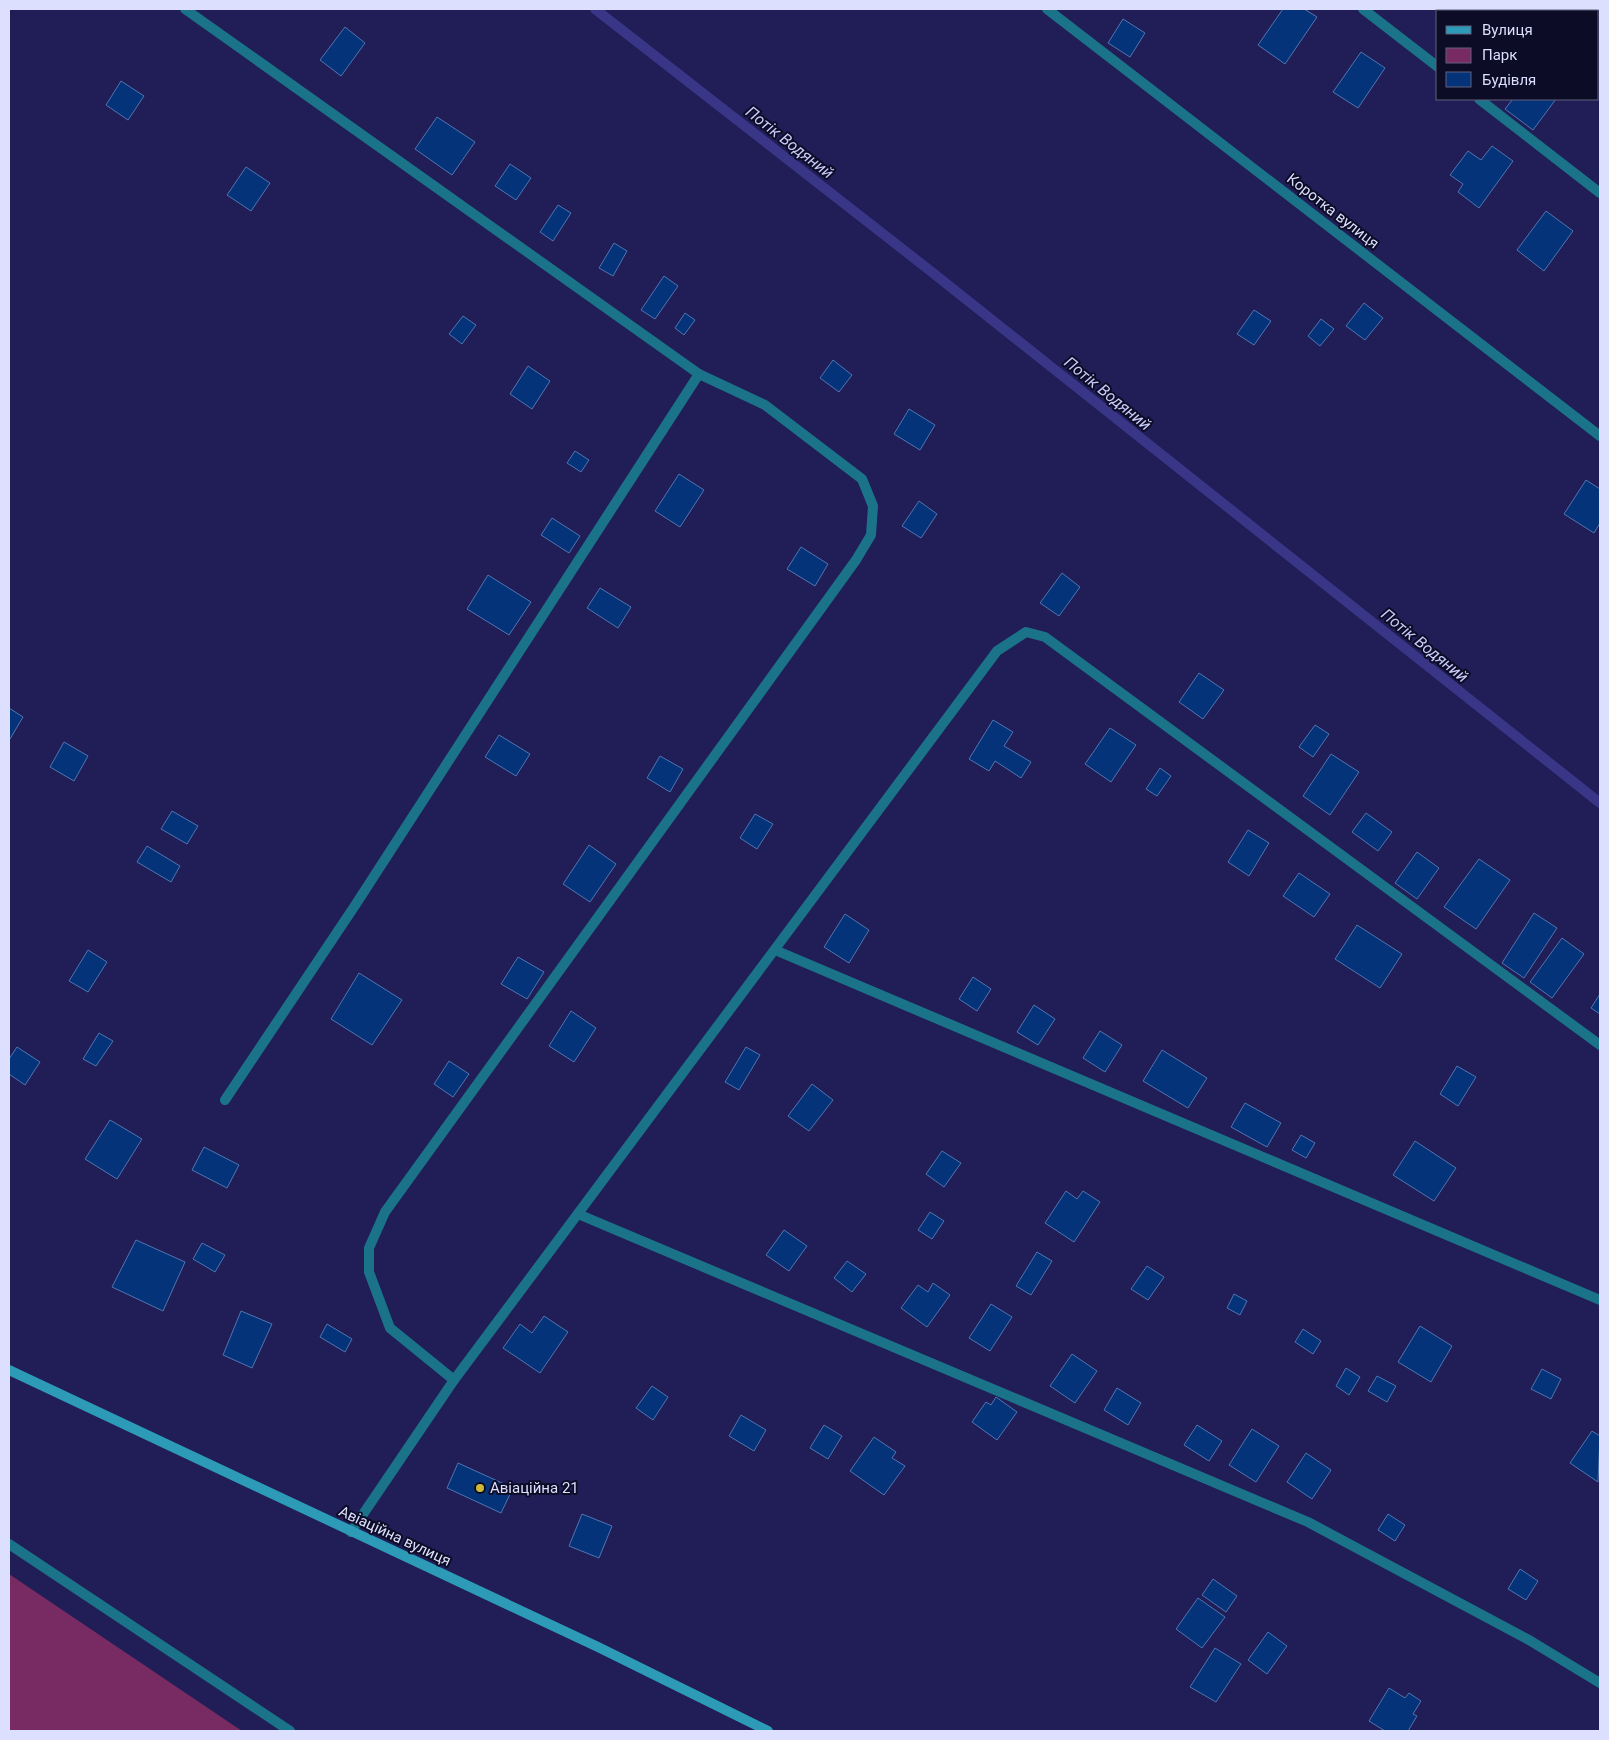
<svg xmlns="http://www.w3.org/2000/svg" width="1609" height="1740" font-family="Roboto,sans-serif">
  <rect width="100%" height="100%" fill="#201d57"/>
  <path fill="#772b62" d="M9 1574 242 1731H9Z"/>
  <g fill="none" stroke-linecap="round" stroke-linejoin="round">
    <path stroke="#3a3687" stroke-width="10" d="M595 9 928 269 1600 803"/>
  </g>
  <g fill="#05337a" stroke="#5175b0">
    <path d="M1283 9H1304L1317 17 1285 64 1258 45Z"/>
    <path d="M1123 19 1145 33 1130 57 1108 43Z"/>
    <path d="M345 27 365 43 341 76 320 60Z"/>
    <path d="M1361 52 1385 68 1358 108 1333 92Z"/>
    <path d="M121 81 144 96 128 120 106 105Z"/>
    <path d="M1513 99H1556L1533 130 1505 109Z"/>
    <path d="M437 117 475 142 452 175 415 149Z"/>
    <path d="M1492 146 1513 161 1479 208 1458 192 1463 184 1450 175 1468 151 1481 160Z"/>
    <path d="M510 164 531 178 516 200 495 186Z"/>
    <path d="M246 167 270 183 251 211 227 195Z"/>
    <path d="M558 205 571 213 553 241 540 232Z"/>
    <path d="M1546 211 1573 231 1544 271 1517 250Z"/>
    <path d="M614 243 627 251 613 276 599 268Z"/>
    <path d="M664 276 678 286 655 319 641 310Z"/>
    <path d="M1364 303 1383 318 1365 340 1346 326Z"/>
    <path d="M1254 310 1271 321 1254 345 1237 334Z"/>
    <path d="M685 313 695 320 684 335 675 328Z"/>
    <path d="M463 316 476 325 462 344 449 334Z"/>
    <path d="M1321 319 1334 329 1320 346 1308 336Z"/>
    <path d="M833 360 852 375 839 392 820 378Z"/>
    <path d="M528 366 550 381 532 409 510 394Z"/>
    <path d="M909 409 935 425 920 450 894 434Z"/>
    <path d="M575 451 589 460 581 472 567 463Z"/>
    <path d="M679 474 704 490 680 527 655 511Z"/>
    <path d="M1586 480 1600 489V523L1594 533 1564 514Z"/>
    <path d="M919 501 937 514 921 538 902 526Z"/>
    <path d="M552 518 580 536 569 553 541 535Z"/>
    <path d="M801 547 828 564 815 586 787 569Z"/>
    <path d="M1062 573 1080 587 1059 616 1040 603Z"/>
    <path d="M488 575 531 602 509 635 467 609Z"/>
    <path d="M600 588 631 607 618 628 587 608Z"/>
    <path d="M1199 673 1224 690 1203 719 1179 702Z"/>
    <path d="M9 708 23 717 10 739 9 738Z"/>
    <path d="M993 720 1013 732 1004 746 1031 762 1021 778 995 761 989 771 969 759Z"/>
    <path d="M1315 725 1329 734 1313 757 1299 747Z"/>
    <path d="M1110 728 1136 745 1111 782 1085 764Z"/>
    <path d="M499 735 530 754 516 776 485 757Z"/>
    <path d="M64 742 88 756 74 781 50 767Z"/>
    <path d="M1331 754 1359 772 1330 815 1303 796Z"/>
    <path d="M660 756 683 769 670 792 647 778Z"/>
    <path d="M1160 768 1171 776 1157 796 1146 789Z"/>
    <path d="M172 811 198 826 187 844 161 829Z"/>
    <path d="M1366 813 1392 832 1378 851 1352 832Z"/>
    <path d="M755 814 773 824 757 849 740 838Z"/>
    <path d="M1248 830 1269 843 1249 876 1228 862Z"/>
    <path d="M589 845 616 864 590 902 563 884Z"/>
    <path d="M147 846 180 866 171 882 137 862Z"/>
    <path d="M1417 852 1439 868 1417 899 1395 883Z"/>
    <path d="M1479 859 1510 880 1476 929 1444 907Z"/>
    <path d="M1299 873 1330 894 1314 917 1283 896Z"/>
    <path d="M1534 913 1557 928 1524 978 1502 963Z"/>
    <path d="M845 914 869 930 849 963 824 947Z"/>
    <path d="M1357 925 1402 954 1380 988 1335 959Z"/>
    <path d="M1562 938 1584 954 1552 998 1530 982Z"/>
    <path d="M88 950 107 962 88 992 69 981Z"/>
    <path d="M518 957 544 972 527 999 501 984Z"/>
    <path d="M359 973 402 1000 372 1045 331 1019Z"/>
    <path d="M973 977 991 989 977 1011 959 999Z"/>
    <path d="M1600 994V1014L1591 1008Z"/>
    <path d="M1034 1005 1055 1019 1038 1045 1017 1032Z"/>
    <path d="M571 1011 596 1028 574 1062 549 1046Z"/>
    <path d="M1100 1031 1122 1045 1105 1072 1083 1058Z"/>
    <path d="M99 1033 113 1041 96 1066 83 1059Z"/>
    <path d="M17 1047 40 1062 25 1085 9 1074V1059Z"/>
    <path d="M746 1047 760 1055 739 1090 725 1082Z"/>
    <path d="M1162 1050 1207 1078 1188 1108 1143 1081Z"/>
    <path d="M449 1061 469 1074 453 1097 434 1084Z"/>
    <path d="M1457 1066 1476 1077 1458 1106 1440 1094Z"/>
    <path d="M812 1084 833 1100 809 1131 788 1116Z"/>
    <path d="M1245 1103 1281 1123 1267 1147 1231 1127Z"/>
    <path d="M110 1120 142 1139 117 1179 85 1159Z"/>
    <path d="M1301 1135 1315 1143 1306 1158 1292 1150Z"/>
    <path d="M1415 1141 1456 1168 1434 1201 1393 1175Z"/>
    <path d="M204 1147 239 1165 227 1188 192 1170Z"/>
    <path d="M942 1151 961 1163 944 1187 926 1174Z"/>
    <path d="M1066 1191 1077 1199 1083 1191 1100 1202 1074 1242 1045 1223Z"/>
    <path d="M930 1212 944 1221 932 1239 918 1230Z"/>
    <path d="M784 1230 807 1246 789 1271 766 1255Z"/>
    <path d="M136 1240 185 1262 163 1311 112 1287Z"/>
    <path d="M202 1243 225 1255 215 1272 193 1259Z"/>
    <path d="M1037 1252 1052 1261 1031 1295 1016 1286Z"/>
    <path d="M847 1261 866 1274 852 1292 834 1278Z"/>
    <path d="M1147 1266 1164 1277 1148 1300 1131 1289Z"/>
    <path d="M933 1283 950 1295 927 1327 901 1308 918 1285 928 1292Z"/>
    <path d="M1234 1294 1247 1301 1240 1315 1227 1308Z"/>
    <path d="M991 1304 1012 1317 990 1351 969 1338Z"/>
    <path d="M241 1311 272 1324 252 1368 223 1355Z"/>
    <path d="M544 1316 568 1332 540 1373 503 1348 520 1324 532 1333Z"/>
    <path d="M327 1324 352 1339 345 1352 320 1337Z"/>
    <path d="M1420 1326 1452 1346 1431 1382 1398 1362Z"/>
    <path d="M1303 1329 1321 1341 1313 1354 1295 1342Z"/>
    <path d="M1072 1354 1097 1371 1075 1403 1050 1386Z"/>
    <path d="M1346 1368 1360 1377 1349 1395 1336 1386Z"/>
    <path d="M1542 1369 1561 1379 1551 1399 1531 1389Z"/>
    <path d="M1377 1376 1396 1386 1387 1402 1368 1391Z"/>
    <path d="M652 1386 668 1397 653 1420 636 1408Z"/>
    <path d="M1117 1388 1141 1403 1128 1425 1104 1410Z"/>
    <path d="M996 1397 1017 1412 997 1440 972 1422 986 1402 991 1405Z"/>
    <path d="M741 1415 766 1430 754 1451 729 1436Z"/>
    <path d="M824 1425 842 1436 828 1459 810 1448Z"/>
    <path d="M1197 1425 1222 1441 1209 1461 1184 1445Z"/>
    <path d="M1252 1429 1279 1446 1256 1482 1229 1465Z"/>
    <path d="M1592 1431 1600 1436 1598 1482 1570 1463Z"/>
    <path d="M874 1437 896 1452 892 1458 905 1466 884 1495 850 1471Z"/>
    <path d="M1306 1453 1331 1470 1312 1499 1287 1482Z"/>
    <path d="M458 1463 513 1488 501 1513 447 1488Z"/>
    <path d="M582 1514 612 1526 599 1558 569 1546Z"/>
    <path d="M1388 1514 1405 1525 1395 1541 1378 1530Z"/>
    <path d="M1520 1569 1538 1581 1526 1600 1508 1589Z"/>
    <path d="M1213 1579 1237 1596 1226 1612 1202 1595Z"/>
    <path d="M1198 1598 1225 1617 1202 1648 1176 1629Z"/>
    <path d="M1268 1632 1287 1646 1267 1674 1248 1660Z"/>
    <path d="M1215 1648 1241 1664 1216 1702 1190 1687Z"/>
    <path d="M1389 1688 1405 1698 1409 1693 1421 1701 1413 1714 1417 1716 1408 1731H1385L1369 1721Z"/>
  </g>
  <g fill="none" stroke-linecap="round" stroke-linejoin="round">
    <path stroke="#1b738a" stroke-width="10" d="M9 1544 290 1731"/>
    <g stroke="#1b738a" stroke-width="10">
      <path d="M185 9 699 374 765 405 862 479 873 506 871 535 856 560 385 1212 369 1248V1272L390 1328 454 1380"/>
      <path d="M1047 9 1600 436"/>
      <path d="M1363 9 1438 67"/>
      <path d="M1479 99 1600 193"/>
      <path d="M775 950 1600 1300"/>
      <path d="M225 1100 356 904 699 374"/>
      <path d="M578 1214 1308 1522 1529 1640 1600 1683"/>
      <path d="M351 1532 454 1380 997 651 1026 632 1045 637 1600 1045"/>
    </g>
    <path stroke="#2d9bb8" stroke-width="10" d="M9 1370 598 1647 768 1731"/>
  </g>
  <circle fill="#cdb938" stroke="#0d0c26" stroke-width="2" cx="480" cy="1488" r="5"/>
  <g text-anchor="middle" stroke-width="4" stroke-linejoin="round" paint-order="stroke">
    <g font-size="15" fill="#dcdffd" stroke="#0d0c26">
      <text transform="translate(1333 211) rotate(38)" y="5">Коротка вулиця</text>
      <text transform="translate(395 1536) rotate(25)" y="5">Авіаційна вулиця</text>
    </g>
    <g font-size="15" fill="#dcdffd" stroke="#0d0c26" text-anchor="start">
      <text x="490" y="1493">Авіаційна 21</text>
    </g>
    <g font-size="16" font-style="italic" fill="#c6cbf9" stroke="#0d0c26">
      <text transform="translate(790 142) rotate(38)" y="6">Потік Водяний</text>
      <text transform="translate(1108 393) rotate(39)" y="6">Потік Водяний</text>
      <text transform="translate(1425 645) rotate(39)" y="6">Потік Водяний</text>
    </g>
  </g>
  <rect width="1609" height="1740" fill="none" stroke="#dcdffd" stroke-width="20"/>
  <rect x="1436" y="10" width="162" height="90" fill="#0d0c26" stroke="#60607c"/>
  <rect x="1446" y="26" width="25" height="8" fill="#2d9bb8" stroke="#60607c"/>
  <text x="1482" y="35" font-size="15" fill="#dcdffd">Вулиця</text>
  <rect x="1446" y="48" width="25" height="15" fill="#772b62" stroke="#60607c"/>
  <text x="1482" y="60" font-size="15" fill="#dcdffd">Парк</text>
  <rect x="1446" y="72" width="25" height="15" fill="#05337a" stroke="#60607c"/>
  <text x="1482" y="85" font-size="15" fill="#dcdffd">Будівля</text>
</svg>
